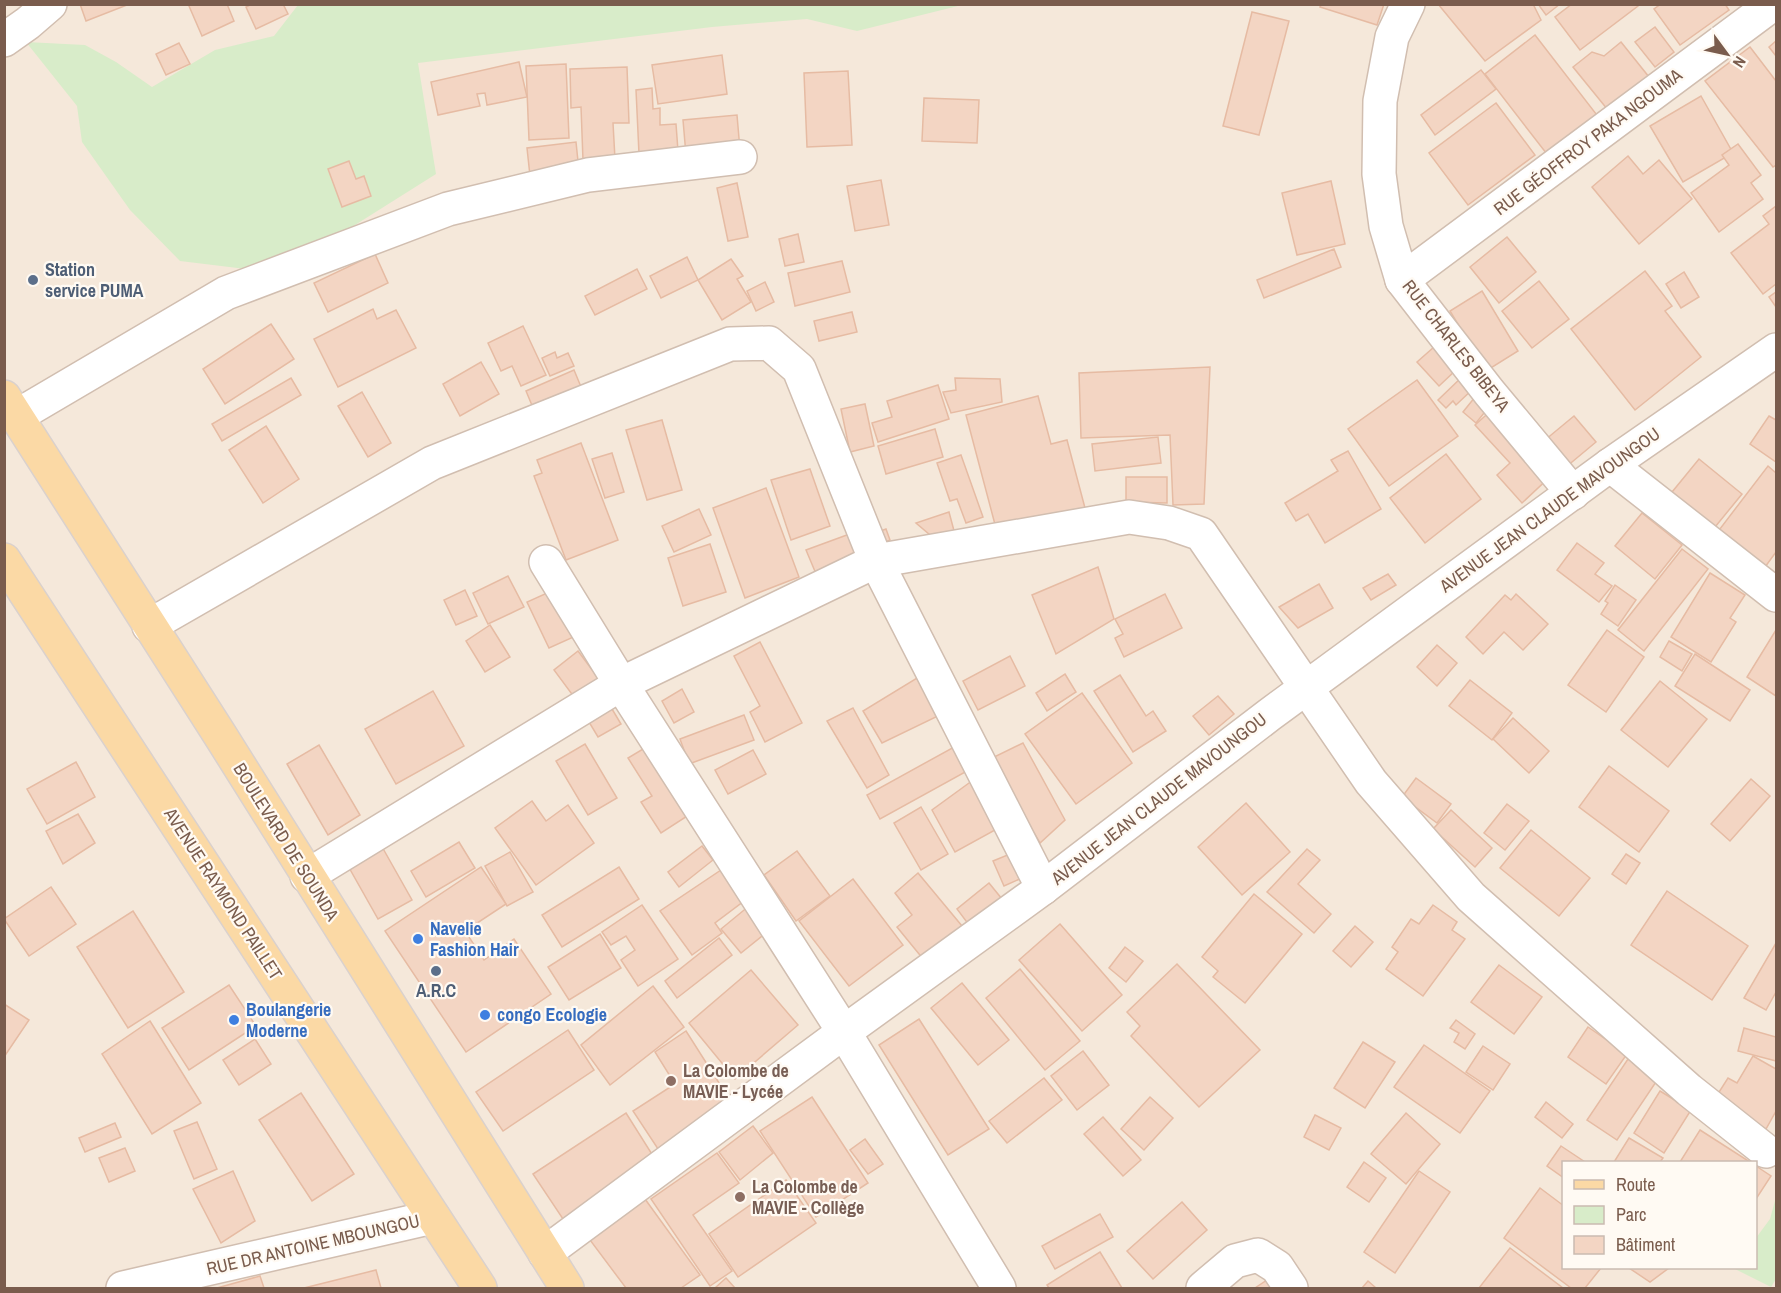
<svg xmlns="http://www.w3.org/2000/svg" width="1781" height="1293" font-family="'Archivo Narrow',sans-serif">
  <rect width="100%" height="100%" fill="#fdf6ec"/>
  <path fill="#f5e8da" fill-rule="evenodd" d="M5 5H1776V1288H5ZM1564 1162H1756V1268H1564Z"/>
  <g fill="#d8ecc9">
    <path d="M298 5H962L857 31 807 19 712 27 418 63 436 174 336 237 254 270 180 261 130 210 82 142 77 106 26 42 85 45 116 62 152 87 215 50 274 36Z"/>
    <path d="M1776 1197V1279L1771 1287 1733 1268H1756V1238L1770 1219Z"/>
  </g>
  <g fill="#f3d5c3" stroke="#e6bba3" stroke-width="1.5">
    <path d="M80 4H127V5L86 21Z"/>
    <path d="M192 4H227L234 21 202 36 189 6Z"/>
    <path d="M252 4H283L288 14 256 29 246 7Z"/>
    <path d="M1321 4H1384L1377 25 1320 7Z"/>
    <path d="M1438 4H1533L1541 20 1485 61Z"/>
    <path d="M1538 4H1560L1546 15Z"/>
    <path d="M1572 4H1637L1638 6 1580 50 1555 17Z"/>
    <path d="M1661 4H1725L1729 10 1680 45 1654 9Z"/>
    <path d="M1252 12 1289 21 1259 135 1223 126Z"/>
    <path d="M1655 27 1674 52 1655 67 1635 42Z"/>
    <path d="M1535 35 1600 119 1550 158 1485 74Z"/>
    <path d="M1776 41V56L1769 47Z"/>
    <path d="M1621 42 1653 82 1612 115 1573 67 1592 52 1604 56Z"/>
    <path d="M179 43 190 64 166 75 156 54Z"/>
    <path d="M1750 47 1776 81V165L1773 167 1705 81Z"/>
    <path d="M722 55 727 94 658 104 652 65Z"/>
    <path d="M519 62 527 97 487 105 485 93 477 94 480 106 438 115 431 82Z"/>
    <path d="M566 64 569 138 529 140 526 66Z"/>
    <path d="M627 67 629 123H613L615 159 583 160 581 107 571 108 570 69Z"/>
    <path d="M1481 70 1496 89 1435 135 1421 115Z"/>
    <path d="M848 71 852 145 807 147 804 73Z"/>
    <path d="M652 88 653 109 660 108V125L676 124 678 151 639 154 636 90Z"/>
    <path d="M1701 96 1733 153 1683 182 1650 126Z"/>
    <path d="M924 98 979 100 977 143 922 141Z"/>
    <path d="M1496 103 1535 155 1468 205 1429 153Z"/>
    <path d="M737 115 740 150 686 155 683 120Z"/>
    <path d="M576 142 579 171 530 176 527 148Z"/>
    <path d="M1738 144 1761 175 1751 183 1763 199 1719 232 1691 193 1729 165 1722 155Z"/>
    <path d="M1628 156 1643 174 1659 160 1692 199 1639 244 1592 187Z"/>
    <path d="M349 161 356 179 364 176 371 196 342 207 328 169Z"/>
    <path d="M881 180 889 225 855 231 847 186Z"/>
    <path d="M1331 181 1345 244 1297 255 1282 193Z"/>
    <path d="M737 183 748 237 728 241 717 188Z"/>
    <path d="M1776 206V284L1763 294 1731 253 1769 224 1763 216Z"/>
    <path d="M798 234 804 262 785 266 779 239Z"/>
    <path d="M1507 237 1536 272 1499 303 1470 267Z"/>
    <path d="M1334 249 1341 267 1264 298 1257 280Z"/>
    <path d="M375 254 388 283 328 312 314 283Z"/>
    <path d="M687 257 698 280 661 298 650 276Z"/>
    <path d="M731 259 743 276 737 279 751 302 722 320 698 280Z"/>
    <path d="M842 261 850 292 795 306 788 273Z"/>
    <path d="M637 269 647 289 595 315 585 296Z"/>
    <path d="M1645 271 1672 306 1665 311 1701 357 1635 410 1571 329Z"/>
    <path d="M1684 272 1699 297 1681 308 1666 284Z"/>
    <path d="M1539 281 1569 319 1532 348 1502 311Z"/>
    <path d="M765 282 774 302 756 311 747 291Z"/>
    <path d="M1482 291 1518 351 1486 371 1450 311Z"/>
    <path d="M1776 292V307L1769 297Z"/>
    <path d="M373 309 377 319 396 310 416 348 338 387 314 339Z"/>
    <path d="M852 312 857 332 819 341 814 321Z"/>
    <path d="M271 324 294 359 225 404 203 369Z"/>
    <path d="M523 326 546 375 521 386 512 366 501 371 488 343Z"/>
    <path d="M1434 347 1456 370 1439 386 1417 362Z"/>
    <path d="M555 352 557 358 568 353 574 366 550 376 542 358Z"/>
    <path d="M481 362 499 394 460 416 443 384Z"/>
    <path d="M1210 367 1204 504 1173 505 1170 435 1081 438 1079 373Z"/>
    <path d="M574 370 584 394 536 415 526 391Z"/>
    <path d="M1463 376 1475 387 1456 405 1453 401 1446 408 1438 400Z"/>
    <path d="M291 378 301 395 222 441 212 424Z"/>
    <path d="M955 378 1000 379 1002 402 951 413 943 392 956 390Z"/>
    <path d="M1417 380 1458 436 1389 486 1348 429Z"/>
    <path d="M938 385 949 419 878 442 872 423 892 417 887 401Z"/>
    <path d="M362 392 391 443 368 457 338 406Z"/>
    <path d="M1038 396 1051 444 1067 440 1085 508 997 532 966 415Z"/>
    <path d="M1475 397 1488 408 1476 423 1463 412Z"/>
    <path d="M865 404 874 446 850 452 841 409Z"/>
    <path d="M1494 408 1553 474 1522 503 1497 475 1510 463 1475 425Z"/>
    <path d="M1574 416 1596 442 1566 467 1545 440Z"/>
    <path d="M1769 416 1776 420V462L1750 444Z"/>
    <path d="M662 420 682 490 647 500 626 430Z"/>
    <path d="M266 426 299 479 263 503 229 450Z"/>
    <path d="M935 429 943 457 886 474 878 446Z"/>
    <path d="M1158 437 1161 463 1095 471 1092 444Z"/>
    <path d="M581 443 618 540 566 560 534 476 542 473 537 460Z"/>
    <path d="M1348 451 1381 509 1325 543 1308 514 1296 521 1285 503 1338 471 1331 460Z"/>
    <path d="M612 453 624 492 605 498 592 459Z"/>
    <path d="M1446 454 1481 499 1425 543 1390 498Z"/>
    <path d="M961 455 983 517 966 523 957 499 950 501 937 463Z"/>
    <path d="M1699 459 1742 494 1711 532 1668 497Z"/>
    <path d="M1768 466 1776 473V552L1760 574 1713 538Z"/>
    <path d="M810 469 830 526 791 540 771 480Z"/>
    <path d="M1126 477H1167V503L1126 502Z"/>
    <path d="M766 488 799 577 745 598 713 508Z"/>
    <path d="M699 509 711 535 674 552 662 526Z"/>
    <path d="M949 512 957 542 943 546 916 523Z"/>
    <path d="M1642 513 1682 545 1655 579 1615 546Z"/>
    <path d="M886 529 890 540 879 545 875 533Z"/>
    <path d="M855 532 868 570 822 588 806 550Z"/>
    <path d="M1577 543 1604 563 1595 574 1612 586 1599 602 1557 570Z"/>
    <path d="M710 544 726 592 683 606 668 558Z"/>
    <path d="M1682 549 1708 569 1644 651 1618 630Z"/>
    <path d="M1098 567 1114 619 1056 654 1032 595Z"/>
    <path d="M1710 573 1745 595 1730 618 1736 622 1711 662 1671 637Z"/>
    <path d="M1388 574 1396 585 1371 600 1363 588Z"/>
    <path d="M508 576 524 607 488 624 473 593Z"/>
    <path d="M1319 584 1333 608 1298 628 1279 607Z"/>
    <path d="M1615 585 1636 600 1618 626 1601 614 1608 603 1605 601Z"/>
    <path d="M556 589 578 635 549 648 527 602Z"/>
    <path d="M465 590 477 616 456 625 444 600Z"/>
    <path d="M1165 594 1182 628 1124 657 1115 638 1123 634 1115 619Z"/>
    <path d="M1516 594 1548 624 1523 650 1504 632 1483 654 1466 637 1505 595 1511 600Z"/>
    <path d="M490 625 510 657 485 672 466 641Z"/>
    <path d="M1607 630 1644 657 1606 712 1568 685Z"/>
    <path d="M1776 630V696L1747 677Z"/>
    <path d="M1669 641 1692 654 1682 671 1660 657Z"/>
    <path d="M760 642 802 723 765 742 750 712 760 706 734 656Z"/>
    <path d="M1437 645 1457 663 1437 686 1417 667Z"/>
    <path d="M578 651 602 683 577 701 554 670Z"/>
    <path d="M1695 654 1750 690 1730 721 1675 686Z"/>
    <path d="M1010 656 1025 686 978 710 963 681Z"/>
    <path d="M1065 674 1076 692 1047 711 1036 693Z"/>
    <path d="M1120 675 1146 716 1153 711 1166 731 1133 752 1094 691Z"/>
    <path d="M917 678 938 716 882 743 863 711Z"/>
    <path d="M1470 680 1512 713 1492 740 1449 706Z"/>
    <path d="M1660 681 1707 719 1668 767 1621 730Z"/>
    <path d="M682 689 694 712 674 723 662 701Z"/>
    <path d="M433 691 464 746 396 784 365 729Z"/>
    <path d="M1082 693 1132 763 1076 804 1025 734Z"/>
    <path d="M1218 696 1234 714 1209 735 1193 716Z"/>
    <path d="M606 699 621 724 598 737 583 712Z"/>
    <path d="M853 708 889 775 867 788 827 721Z"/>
    <path d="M744 715 754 740 689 764 680 739Z"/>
    <path d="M1513 718 1549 751 1529 773 1493 739Z"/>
    <path d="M965 741 978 765 880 819 867 795Z"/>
    <path d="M653 743 695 811 661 833 641 802 652 796 628 758Z"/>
    <path d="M1023 743 1065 820 1040 843 990 759Z"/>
    <path d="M585 744 617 798 588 815 556 761Z"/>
    <path d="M319 745 360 815 328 835 287 764Z"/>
    <path d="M753 750 766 774 728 794 715 770Z"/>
    <path d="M76 762 95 797 47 824 27 789Z"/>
    <path d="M1609 766 1669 811 1639 852 1579 807Z"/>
    <path d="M980 775 1006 824 955 852 932 810Z"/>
    <path d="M1416 778 1451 804 1437 823 1402 797Z"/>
    <path d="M1751 779 1770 796 1730 841 1711 824Z"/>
    <path d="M532 801 546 821 568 805 594 843 536 885 495 828Z"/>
    <path d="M1246 803 1290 852 1242 895 1198 847Z"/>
    <path d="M1507 804 1529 821 1505 850 1484 833Z"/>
    <path d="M921 807 948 854 921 870 894 823Z"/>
    <path d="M1451 810 1492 848 1475 867 1433 829Z"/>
    <path d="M78 814 95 843 63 864 46 831Z"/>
    <path d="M1531 830 1590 878 1559 916 1500 868Z"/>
    <path d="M459 842 475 868 426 897 411 871Z"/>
    <path d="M381 845 412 900 378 919 347 864Z"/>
    <path d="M702 846 713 860 679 887 668 872Z"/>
    <path d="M1307 849 1320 860 1298 884 1331 914 1314 933 1267 892Z"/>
    <path d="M1020 850 1031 874 1004 886 993 861Z"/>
    <path d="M797 851 830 896 796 921 764 875Z"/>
    <path d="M510 852 533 892 507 906 485 866Z"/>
    <path d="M1626 854 1640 863 1626 884 1612 874Z"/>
    <path d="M727 866 748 898 715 923 722 933 692 955 660 911Z"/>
    <path d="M481 867 506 904 465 931 484 960 514 939 551 994 466 1052 385 931Z"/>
    <path d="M619 867 639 899 562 947 542 915Z"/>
    <path d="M918 873 967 932 928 965 897 927 912 915 895 893Z"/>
    <path d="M853 879 903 945 849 986 799 921Z"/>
    <path d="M989 883 1002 899 969 925 957 909Z"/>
    <path d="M51 887 76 924 29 956 4 919Z"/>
    <path d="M1667 891 1748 946 1712 1000 1631 945Z"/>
    <path d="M1254 894 1302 934 1245 1003 1213 977 1218 971 1202 957Z"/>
    <path d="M755 901 772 928 741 953 721 929Z"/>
    <path d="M642 905 678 959 638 986 621 960 635 950 626 936 611 945 602 932Z"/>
    <path d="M1433 905 1457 922 1452 930 1465 939 1423 996 1386 969 1398 952 1392 947 1411 919 1419 924Z"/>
    <path d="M133 911 184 992 128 1028 77 947Z"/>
    <path d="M1060 924 1122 995 1082 1031 1019 960Z"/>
    <path d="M1355 926 1373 942 1351 967 1333 951Z"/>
    <path d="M600 934 621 968 569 1000 548 967Z"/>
    <path d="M719 938 732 955 677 998 665 981Z"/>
    <path d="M1776 943V992L1766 1010 1744 998Z"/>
    <path d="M1125 947 1143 961 1126 982 1109 968Z"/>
    <path d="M1177 964 1260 1050 1199 1107 1131 1036 1140 1026 1127 1012Z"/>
    <path d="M1499 965 1542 997 1514 1034 1471 1002Z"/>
    <path d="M1020 969 1080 1041 1045 1070 986 998Z"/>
    <path d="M751 970 798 1025 735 1079 689 1023Z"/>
    <path d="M962 983 1009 1040 978 1065 931 1008Z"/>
    <path d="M229 985 256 1026 189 1070 162 1028Z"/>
    <path d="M653 986 684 1027 610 1085 581 1045Z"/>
    <path d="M4 1004 29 1020 4 1057Z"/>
    <path d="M919 1019 989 1129 948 1155 879 1045Z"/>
    <path d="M1456 1020 1475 1034 1465 1049 1454 1042 1459 1033 1450 1028Z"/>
    <path d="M150 1021 201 1103 152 1134 102 1054Z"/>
    <path d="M1588 1027 1627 1054 1606 1084 1568 1057Z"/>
    <path d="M1744 1028 1776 1037V1061L1738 1051Z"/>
    <path d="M568 1030 594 1070 503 1131 476 1092Z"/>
    <path d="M686 1031 735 1108 662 1155 633 1111 675 1084 655 1052Z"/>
    <path d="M255 1039 271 1064 239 1085 223 1060Z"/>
    <path d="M1363 1042 1395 1062 1365 1108 1334 1088Z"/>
    <path d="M1424 1045 1490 1091 1460 1133 1394 1087Z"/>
    <path d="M1483 1046 1510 1064 1493 1090 1466 1072Z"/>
    <path d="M1083 1051 1109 1085 1077 1110 1051 1076Z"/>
    <path d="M1753 1056 1776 1069V1111L1766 1129 1714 1100 1728 1078 1737 1083Z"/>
    <path d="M1628 1059 1658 1079 1617 1140 1587 1120Z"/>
    <path d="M1044 1078 1062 1100 1007 1143 989 1121Z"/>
    <path d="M1660 1091 1691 1110 1664 1153 1634 1133Z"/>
    <path d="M301 1093 354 1174 312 1201 259 1120Z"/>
    <path d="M812 1097 868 1183 816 1217 760 1131Z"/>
    <path d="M1150 1097 1173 1118 1144 1150 1121 1129Z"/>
    <path d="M1546 1102 1573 1124 1562 1138 1535 1117Z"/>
    <path d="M626 1113 655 1159 563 1219 533 1174Z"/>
    <path d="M1406 1113 1440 1144 1406 1184 1371 1154Z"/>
    <path d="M1315 1115 1341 1128 1329 1150 1304 1137Z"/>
    <path d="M1103 1117 1141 1160 1123 1176 1084 1134Z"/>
    <path d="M197 1122 217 1169 194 1179 174 1131Z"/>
    <path d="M115 1123 121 1137 85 1152 79 1138Z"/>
    <path d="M753 1126 773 1153 740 1180 719 1152Z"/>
    <path d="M1700 1130 1750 1162H1680Z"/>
    <path d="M1629 1138 1663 1158 1660 1162H1614Z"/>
    <path d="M865 1139 883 1164 868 1174 850 1150Z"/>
    <path d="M1561 1146 1585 1162H1564V1178L1547 1166Z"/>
    <path d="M125 1148 135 1171 109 1182 99 1158Z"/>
    <path d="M717 1153 739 1183 693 1215 732 1271 710 1286 651 1199Z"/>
    <path d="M1364 1162 1386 1178 1369 1202 1347 1187Z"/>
    <path d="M1756 1166 1771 1176 1756 1199Z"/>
    <path d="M233 1171 255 1221 221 1243 193 1189Z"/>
    <path d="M1419 1171 1450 1192 1395 1273 1364 1252Z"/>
    <path d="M786 1180 816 1223 738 1277 709 1234Z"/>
    <path d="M1540 1188 1564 1206V1268H1601L1585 1288H1571L1504 1238Z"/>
    <path d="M645 1199 700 1275 681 1288H626L590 1240Z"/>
    <path d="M1182 1202 1207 1230 1153 1279 1127 1251Z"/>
    <path d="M1100 1214 1113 1237 1055 1269 1042 1246Z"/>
    <path d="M1510 1248 1563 1288H1479Z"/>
    <path d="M1100 1252 1122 1288H1049L1047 1285Z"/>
    <path d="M1629 1268H1669L1650 1282Z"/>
    <path d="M376 1270 381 1288H304Z"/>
    <path d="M260 1276 264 1288H217Z"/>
    <path d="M726 1278 735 1288H715Z"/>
    <path d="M1267 1280 1273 1288H1255Z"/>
    <path d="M1368 1281 1376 1288H1362Z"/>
  </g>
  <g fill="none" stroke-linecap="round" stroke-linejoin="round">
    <defs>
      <g id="minor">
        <path d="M1408 4 1392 37 1380 101 1379 174 1386 226 1402 280 1489 392 1573 493"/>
        <path d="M4 40 28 23 50 4"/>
        <path d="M1402 280 1773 4"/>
        <path d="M17 416 226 293 448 209 588 175 740 157"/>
        <path d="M1610 465 1776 595"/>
        <path d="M546 562 621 684 844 1032 999 1288"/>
        <path d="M149 626 432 463 730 344 769 343 799 369 876 561 1043 888"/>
        <path d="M307 876 621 684 876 561 1129 517 1169 523 1201 534 1371 782 1471 897 1689 1090 1766 1151"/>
        <path d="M545 1253 844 1032 1043 888 1269 715 1610 465 1776 350"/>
        <path d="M123 1288 433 1217"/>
        <path d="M1203 1288 1235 1261 1258 1255 1277 1267 1291 1288"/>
      </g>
      <g id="major">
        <path d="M4 397 220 735 567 1288"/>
        <path d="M4 560 480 1288"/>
      </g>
    </defs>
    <use href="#minor" stroke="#d1beb0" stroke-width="36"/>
    <use href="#major" stroke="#dad1cd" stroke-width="36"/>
    <use href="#minor" stroke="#fff" stroke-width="33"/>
    <use href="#major" stroke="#fbd9a5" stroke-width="33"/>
  </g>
  <g fill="#5c6f8a" stroke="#fffaf3" stroke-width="2">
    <circle cx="33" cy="280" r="6"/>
    <circle cx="436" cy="971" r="6"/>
  </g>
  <g fill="#3f7fe0" stroke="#fffaf3" stroke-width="2">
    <circle cx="418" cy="939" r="6"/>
    <circle cx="485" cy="1015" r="6"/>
    <circle cx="234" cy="1020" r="6"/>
  </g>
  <g fill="#8d6e63" stroke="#fffaf3" stroke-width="2">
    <circle cx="671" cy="1081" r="6"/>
    <circle cx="740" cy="1197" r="6"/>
  </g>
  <g text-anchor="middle" stroke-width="4.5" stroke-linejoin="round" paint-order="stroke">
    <g font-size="18" fill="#7a5c4d" stroke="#fffaf3">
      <text transform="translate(1588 142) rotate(-37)" y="6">RUE GÉOFFROY PAKA NGOUMA</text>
      <text transform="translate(1456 346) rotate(52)" y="6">RUE CHARLES BIBEYA</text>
      <text transform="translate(1550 510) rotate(-36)" y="6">AVENUE JEAN CLAUDE MAVOUNGOU</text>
      <text transform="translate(1159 799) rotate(-38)" y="6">AVENUE JEAN CLAUDE MAVOUNGOU</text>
      <text transform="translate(286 842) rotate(58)" y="6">BOULEVARD DE SOUNDA</text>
      <text transform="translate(223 894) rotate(57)" y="6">AVENUE RAYMOND PAILLET</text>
      <text transform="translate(313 1245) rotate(-13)" y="6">RUE DR ANTOINE MBOUNGOU</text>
    </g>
    <g font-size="18" font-weight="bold" fill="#4e5e75" stroke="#fffaf3" text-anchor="start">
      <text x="45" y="276">Station<tspan x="45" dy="21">service PUMA</tspan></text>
      <text x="436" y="997" text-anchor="middle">A.R.C</text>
    </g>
    <g font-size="18" font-weight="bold" fill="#366cbe" stroke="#fffaf3" text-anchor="start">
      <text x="430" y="935">Navelie<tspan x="430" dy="21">Fashion Hair</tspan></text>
      <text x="246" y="1016">Boulangerie<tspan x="246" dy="21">Moderne</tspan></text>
      <text x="497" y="1021">congo Ecologie</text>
    </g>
    <g font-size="18" font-weight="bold" fill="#785e54" stroke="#fffaf3" text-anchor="start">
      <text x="683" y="1077">La Colombe de<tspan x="683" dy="21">MAVIE - Lycée</tspan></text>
      <text x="752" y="1193">La Colombe de<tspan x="752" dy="21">MAVIE - Collège</tspan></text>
    </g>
  </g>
  <rect width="1781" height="1293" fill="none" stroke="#7a5c4d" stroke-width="12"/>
  <rect x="1562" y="1161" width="195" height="108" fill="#fffaf3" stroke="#cabbb1" stroke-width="1.5"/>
  <rect x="1574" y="1180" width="30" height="9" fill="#fbd9a5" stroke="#cabbb1" stroke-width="1.5"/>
  <text x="1616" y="1191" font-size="18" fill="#7a5c4d">Route</text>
  <rect x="1574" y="1206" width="30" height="18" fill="#d8ecc9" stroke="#cabbb1" stroke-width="1.5"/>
  <text x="1616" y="1221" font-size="18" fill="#7a5c4d">Parc</text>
  <rect x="1574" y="1236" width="30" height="18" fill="#f3d5c3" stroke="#cabbb1" stroke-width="1.5"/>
  <text x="1616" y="1251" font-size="18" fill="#7a5c4d">Bâtiment</text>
  <g transform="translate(1727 54) rotate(123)" stroke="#fffaf3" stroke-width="4.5" paint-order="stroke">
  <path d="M0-4.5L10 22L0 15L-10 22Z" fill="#7a5c4d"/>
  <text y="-9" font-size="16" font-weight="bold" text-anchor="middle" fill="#7a5c4d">N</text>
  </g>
</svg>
